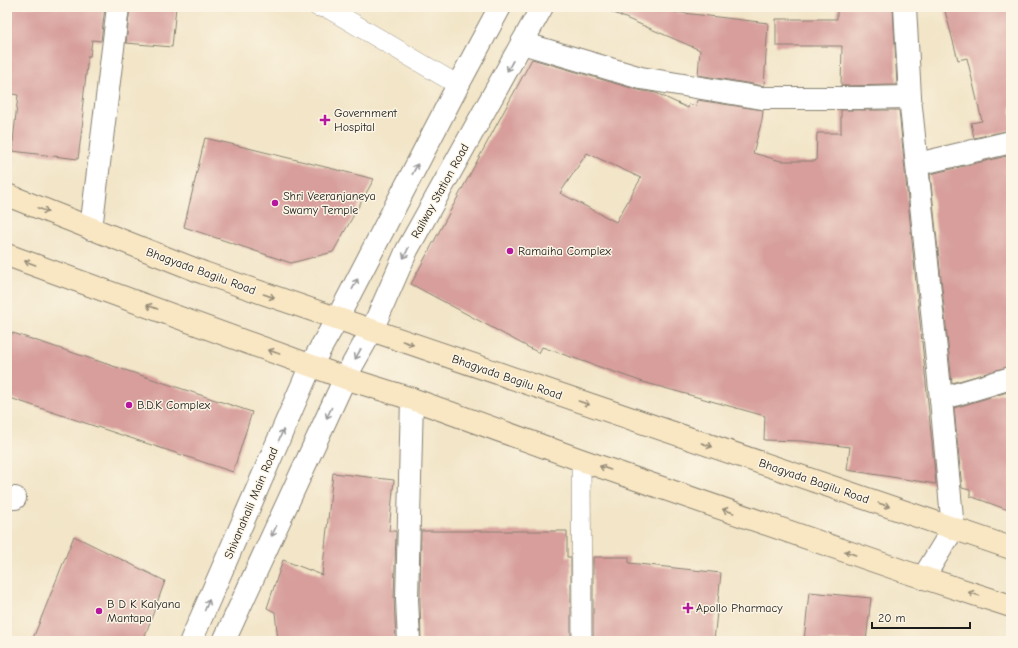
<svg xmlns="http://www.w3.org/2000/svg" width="1018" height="648" font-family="'Comic Neue',sans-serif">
  <rect width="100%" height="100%" fill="#fcf5e5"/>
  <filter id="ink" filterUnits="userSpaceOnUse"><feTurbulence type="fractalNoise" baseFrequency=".025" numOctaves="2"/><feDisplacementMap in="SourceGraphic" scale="8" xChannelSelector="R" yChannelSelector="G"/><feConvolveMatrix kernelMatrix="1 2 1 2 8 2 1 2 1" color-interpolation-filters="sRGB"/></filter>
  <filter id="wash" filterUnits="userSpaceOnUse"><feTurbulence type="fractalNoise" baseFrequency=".012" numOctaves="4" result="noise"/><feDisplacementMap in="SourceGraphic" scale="16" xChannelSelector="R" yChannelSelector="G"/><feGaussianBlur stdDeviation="0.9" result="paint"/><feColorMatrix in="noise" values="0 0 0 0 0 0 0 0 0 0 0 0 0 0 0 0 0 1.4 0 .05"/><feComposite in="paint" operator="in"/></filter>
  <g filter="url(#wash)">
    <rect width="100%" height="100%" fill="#f2e5c8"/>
    <g id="blocks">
      <g fill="#d79e9b" fill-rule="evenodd">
        <path d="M7 7H105L101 41 92 40 90 56H88L82 111 84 112 78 159 12 151 18 95 7 93Z"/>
        <path d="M130 7H176L172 47 126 43Z"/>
        <path d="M600 7H677L675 12 768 23 764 86 698 75 700 50Z"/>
        <path d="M837 7H893L897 85 841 86 842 46H776V19H837Z"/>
        <path d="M944 7H1011V130L974 138 971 123 982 121 967 58 958 60Z"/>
        <path d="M532 59 638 90 656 93 688 108 689 104 696 106 697 100 763 110 762 120 753 153 781 161H816L817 133H841V110H899L936 484 847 470 850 447 802 441 764 440 765 416 643 382 542 347 539 353 411 284ZM587 153 641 178 616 222 560 193Z"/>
        <path d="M205 138 248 148 374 179 333 252 291 263 184 227Z"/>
        <path d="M1011 155V366L952 383 930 174Z"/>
        <path d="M7 331 252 412 233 472 7 397Z"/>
        <path d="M1011 391V511L970 496V490L962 488 954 408Z"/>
        <path d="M333 473 394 480 389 531H396L394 599 396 641H333L332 638 278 641 275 612 267 608 283 560 322 575Z"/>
        <path d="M421 531H567V557H571V641H421L420 599Z"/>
        <path d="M74 536 165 581 143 641H32Z"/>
        <path d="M593 557H629V563L721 573 714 641H593Z"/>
        <path d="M809 592 871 598 866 641H804Z"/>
      </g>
    </g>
  </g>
  <g filter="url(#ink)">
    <use href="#blocks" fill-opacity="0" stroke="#878072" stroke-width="1"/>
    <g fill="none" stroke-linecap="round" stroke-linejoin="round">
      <defs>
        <g id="service">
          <path d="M318 7 329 9 458 85"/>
          <path d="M581 460 582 641"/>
        </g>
        <g id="minor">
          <path d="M905 7 910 97 941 399 953 529 923 578"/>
          <path d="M522 43 641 78 762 98H860L910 97"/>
          <path d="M918 164 1011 142"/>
          <path d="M91 229 118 7"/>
          <path d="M941 399 1011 378"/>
          <path d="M7 498H15"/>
          <path d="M409 641 407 599 412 399"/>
        </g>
        <g id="tertiary">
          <path d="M191 641 311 365 337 319 458 85 500 7"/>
          <path d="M224 641 345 378 372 330 407 250 542 7"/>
        </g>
        <g id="secondary">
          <path d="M7 195 204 273 1011 548"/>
          <path d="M7 255 345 378 412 399 581 460 906 572 1011 606"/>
        </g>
      </defs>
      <use href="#service" stroke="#878072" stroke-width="20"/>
      <use href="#minor" stroke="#878072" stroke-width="24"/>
      <use href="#tertiary" stroke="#878072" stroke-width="24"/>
      <use href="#secondary" stroke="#878072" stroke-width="24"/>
      <use href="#service" stroke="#fff" stroke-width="19"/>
      <use href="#minor" stroke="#fff" stroke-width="22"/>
      <use href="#tertiary" stroke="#fff" stroke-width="22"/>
      <use href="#secondary" stroke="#f9e7c3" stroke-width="22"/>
    </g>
    <defs><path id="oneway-shaft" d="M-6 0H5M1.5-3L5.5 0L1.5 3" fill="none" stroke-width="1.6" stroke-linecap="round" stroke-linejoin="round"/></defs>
    <g stroke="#999">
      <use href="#oneway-shaft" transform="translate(510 66) rotate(119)"/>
      <use href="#oneway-shaft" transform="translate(415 169) rotate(-63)"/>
      <use href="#oneway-shaft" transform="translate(406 253) rotate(115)"/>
      <use href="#oneway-shaft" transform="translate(355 284) rotate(-63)"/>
      <use href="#oneway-shaft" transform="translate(358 354) rotate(119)"/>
      <use href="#oneway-shaft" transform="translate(329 413) rotate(115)"/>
      <use href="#oneway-shaft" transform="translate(281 435) rotate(-67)"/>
      <use href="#oneway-shaft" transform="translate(274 531) rotate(115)"/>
      <use href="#oneway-shaft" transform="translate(207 605) rotate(-67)"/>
    </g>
    <g stroke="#968c78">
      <use href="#oneway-shaft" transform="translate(43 210) rotate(22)"/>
      <use href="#oneway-shaft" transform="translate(30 263) rotate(-160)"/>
      <use href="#oneway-shaft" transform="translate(269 296) rotate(19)"/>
      <use href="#oneway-shaft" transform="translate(152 307) rotate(-160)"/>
      <use href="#oneway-shaft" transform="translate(408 343) rotate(19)"/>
      <use href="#oneway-shaft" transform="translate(274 352) rotate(-160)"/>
      <use href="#oneway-shaft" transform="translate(584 403) rotate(19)"/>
      <use href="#oneway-shaft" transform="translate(707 445) rotate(19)"/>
      <use href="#oneway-shaft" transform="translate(605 468) rotate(-161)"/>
      <use href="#oneway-shaft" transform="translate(884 505) rotate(19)"/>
      <use href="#oneway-shaft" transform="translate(728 511) rotate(-161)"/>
      <use href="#oneway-shaft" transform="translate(850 553) rotate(-161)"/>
      <use href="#oneway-shaft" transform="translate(974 594) rotate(-162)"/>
    </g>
  </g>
  <g fill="#b5179e" stroke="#fcf5e5" stroke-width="1.5">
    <path d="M323 114h4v4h4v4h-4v4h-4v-4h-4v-4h4z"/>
    <circle cx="275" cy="203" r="4"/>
    <circle cx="510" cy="251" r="4"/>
    <circle cx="129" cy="405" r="4"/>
    <path d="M686 602h4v4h4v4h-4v4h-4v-4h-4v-4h4z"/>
    <circle cx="99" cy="611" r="4"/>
  </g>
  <g text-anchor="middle" stroke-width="3" stroke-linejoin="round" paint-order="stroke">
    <g font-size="12" fill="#1c1c1c" stroke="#fcf5e5" text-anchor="start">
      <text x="334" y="117">Government<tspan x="334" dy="14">Hospital</tspan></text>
      <text x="283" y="200">Shri Veeranjaneya<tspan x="283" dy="14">Swamy Temple</tspan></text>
      <text x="518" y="255">Ramaiha Complex</text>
      <text x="137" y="409">B.D.K Complex</text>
      <text x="107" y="608">B D K Kalyana<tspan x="107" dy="14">Mantapa</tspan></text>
      <text x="696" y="612">Apollo Pharmacy</text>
    </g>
    <g font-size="12" fill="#1c1c1c" stroke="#fcf5e5">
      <text transform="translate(440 191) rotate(-61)" y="4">Railway Station Road</text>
      <text transform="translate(201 271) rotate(20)" y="4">Bhagyada Bagilu Road</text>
      <text transform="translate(507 377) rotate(19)" y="4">Bhagyada Bagilu Road</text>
      <text transform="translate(814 481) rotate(19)" y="4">Bhagyada Bagilu Road</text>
      <text transform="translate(251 503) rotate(-67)" y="4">Shivanahalli Main Road</text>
    </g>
  </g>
  <rect width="1018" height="648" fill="none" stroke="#fcf5e5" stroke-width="24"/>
  <path d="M872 622v6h98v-6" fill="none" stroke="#1c1c1c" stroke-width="2"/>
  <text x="878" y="622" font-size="12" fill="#1c1c1c" stroke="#fcf5e5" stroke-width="3" paint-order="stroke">20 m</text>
</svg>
